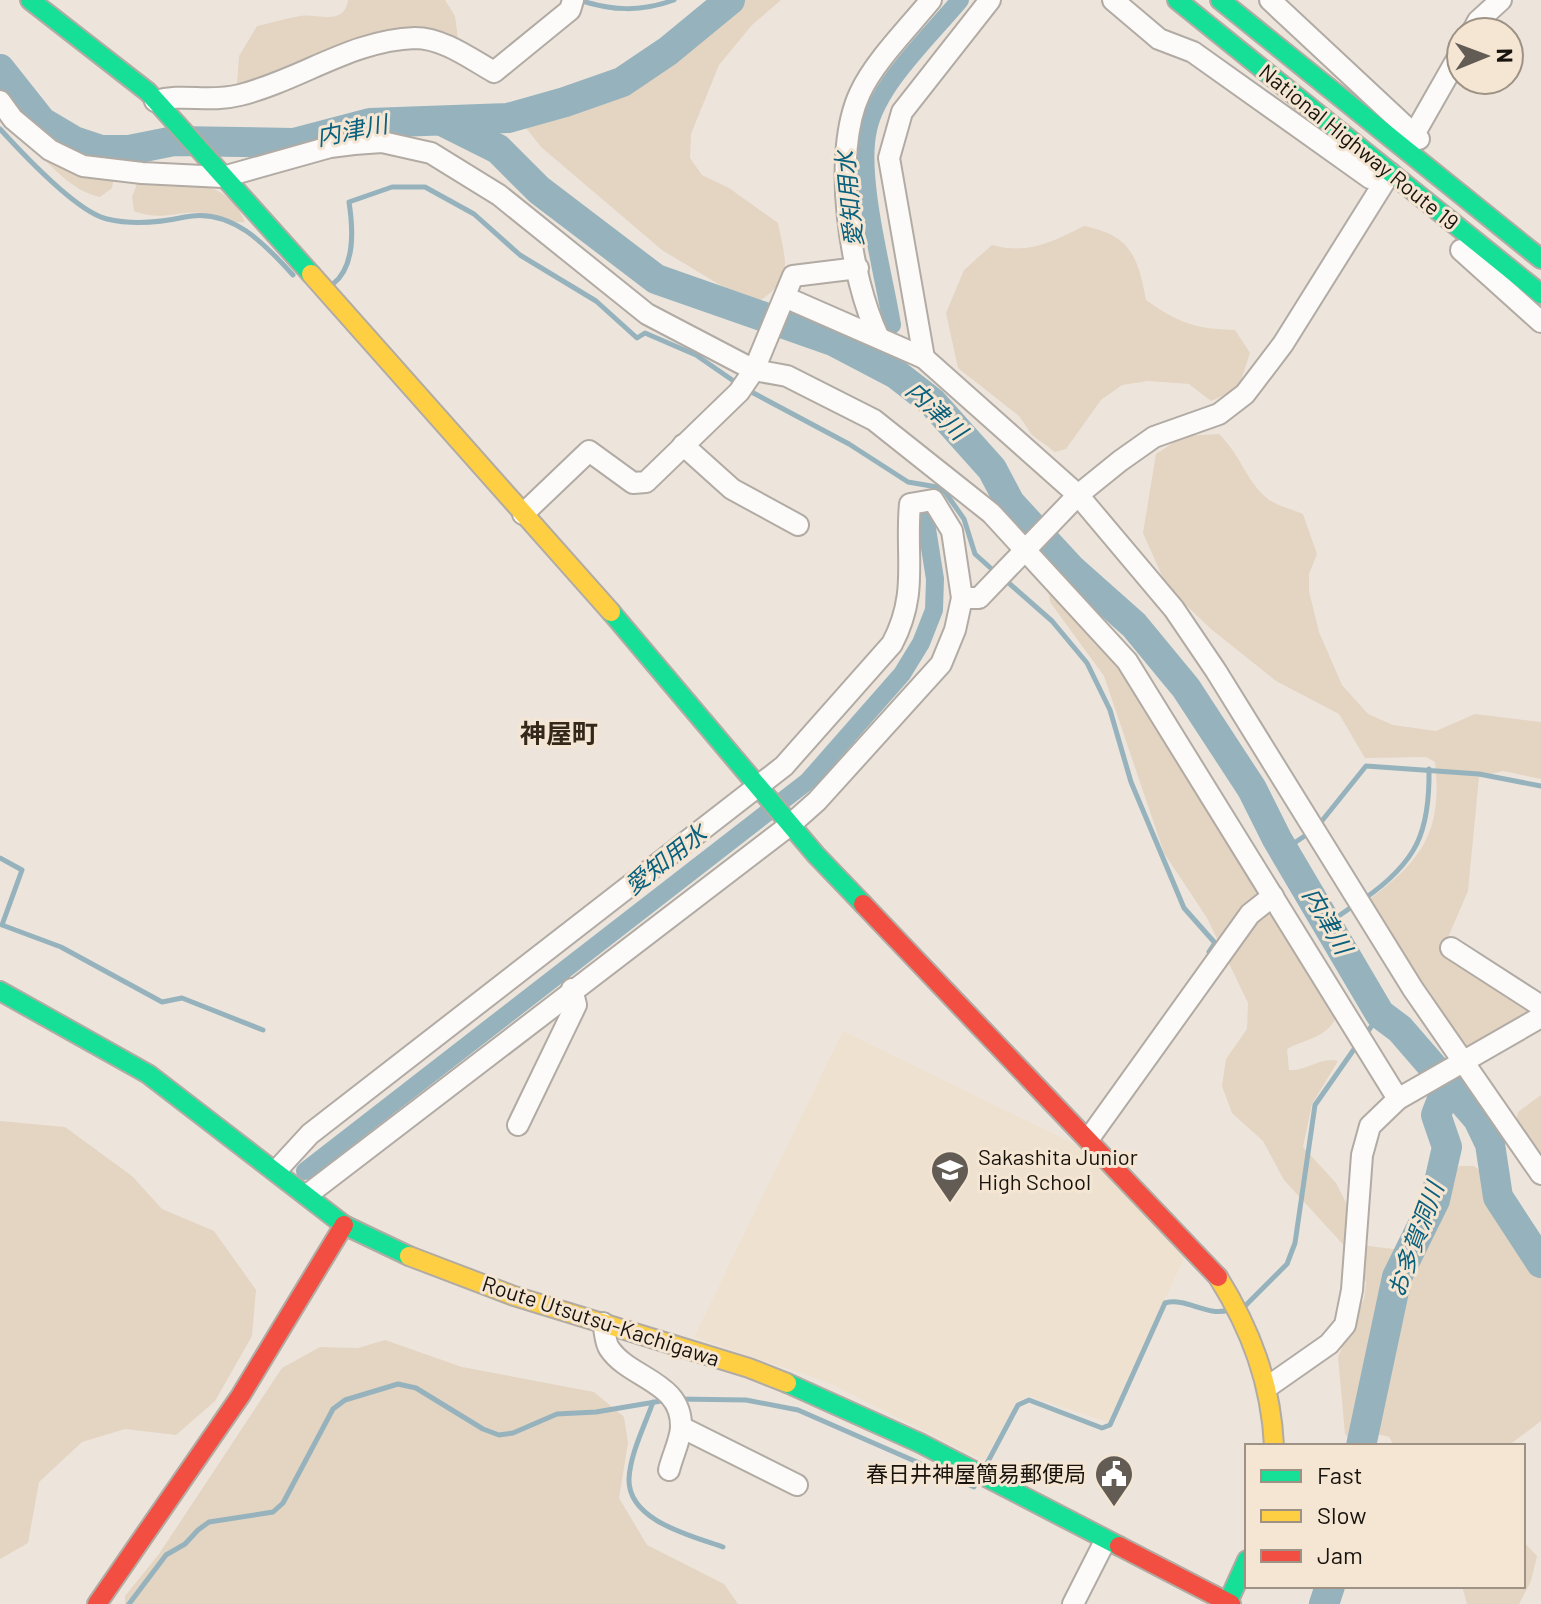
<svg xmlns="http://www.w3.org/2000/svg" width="1541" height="1604" font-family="Barlow,'Noto Sans JP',sans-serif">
  <rect width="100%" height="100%" fill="#ede5dc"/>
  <path fill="#efe1cf" d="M843 1031 1095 1154 1186 1254 1108 1422 1028 1396 1017 1401 984 1461 827 1382 694 1337Z"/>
  <g fill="#e4d4c2">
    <path d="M348 0H445L455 16 458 39C390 20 306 55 245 85H237L239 56 257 26C272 23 286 18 301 16 317 13 344 27 348 0Z"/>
    <path d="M742 0H781L752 25 719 65 691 134 690 158 702 175 729 188 778 223C787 267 794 280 753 305L662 250 541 147 523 124 524 100 575 83 648 79 691 39Z"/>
    <path d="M0 75 52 123 110 157 115 172 112 188 100 197C64 191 25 136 0 110Z"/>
    <path d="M138 181C178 182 227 176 245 222 233 224 221 216 209 214 179 208 166 223 134 211L132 197Z"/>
    <path d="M1084 226C1130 235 1138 256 1146 300 1178 323 1196 329 1235 330L1250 353 1238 389 1211 401 1189 384 1148 381 1122 385 1101 400 1066 449 1055 452 1032 435 1019 416 958 368 946 313 964 270 992 245C1028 255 1052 242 1084 226Z"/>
    <path d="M1219 434C1241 455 1247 483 1268 499 1277 506 1292 509 1303 514L1317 554 1309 574V591L1319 632 1342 685 1368 714 1393 725 1436 731 1475 714 1541 722V779L1503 771 1479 777 1468 891 1446 942 1529 1006 1530 1012 1470 1048 1458 1046 1367 901C1421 861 1443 833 1435 762L1426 757 1365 758 1339 714 1276 681 1211 629 1167 587 1143 533 1156 454 1184 436Z"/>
    <path d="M1048 586 1116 661 1336 1017C1327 1038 1305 1039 1287 1049L1289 1070C1306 1072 1321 1056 1338 1061L1312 1104 1303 1147 1336 1183 1368 1246 1420 1252 1449 1176 1460 1166H1474L1487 1175 1517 1240 1541 1273V1421L1508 1446H1394L1389 1437C1374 1432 1366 1436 1353 1444L1345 1434 1338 1357 1364 1299 1366 1283 1360 1263 1284 1180 1263 1141 1232 1113 1222 1086 1226 1059 1247 1029 1248 1003 1207 918 1164 853 1104 676 1050 602Z"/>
    <path d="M1541 1095V1168L1515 1126 1518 1112Z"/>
    <path d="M0 1121 65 1127 132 1176 162 1209 214 1231 256 1290 252 1336 215 1401 176 1435 125 1429 82 1442 39 1482 28 1543 0 1559Z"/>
    <path d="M385 1340 462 1367 594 1392 624 1417 628 1443 619 1498 647 1545 724 1584 738 1604H125V1596L159 1554 282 1368 320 1347 358 1348Z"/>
    <path d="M1523 1541 1537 1556 1531 1581 1519 1604H1467L1462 1586H1523Z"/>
  </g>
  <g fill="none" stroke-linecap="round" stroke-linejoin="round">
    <g stroke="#96b3bd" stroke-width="5">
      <path d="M579 0C613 11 641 12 674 0"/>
      <path d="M0 129C21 152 77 212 107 219 132 225 162 222 185 217 231 207 266 245 293 275"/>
      <path d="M333 284C356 266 353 228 349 202L392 187H425L474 214 520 255 596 301 637 338 645 333 696 355 738 384"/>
      <path d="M746 389 849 444 908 482 937 487 945 492 964 519 975 554 995 572"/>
      <path d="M1003 578 1052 621 1087 663 1110 710 1131 782 1184 908 1215 943 1209 952 1214 957"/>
      <path d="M1317 827 1366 766 1479 774 1541 786"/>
      <path d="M1284 850 1309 833"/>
      <path d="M0 858 22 870 2 925 61 947 162 1002 182 998 263 1030"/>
      <path d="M1364 899C1417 862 1430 832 1429 769"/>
      <path d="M1327 924 1356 904"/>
      <path d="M1366 1034 1380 1014"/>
      <path d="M1246 1305 1287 1264 1295 1243 1315 1105 1357 1045"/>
      <path d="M677 1399 746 1400 798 1410 974 1487 976 1483"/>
      <path d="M653 1402C645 1425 630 1454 629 1479 628 1521 692 1536 723 1547"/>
      <path d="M985 1467 1018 1405 1029 1400 1102 1428 1110 1425 1165 1303C1187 1297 1206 1317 1229 1310"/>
      <path d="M129 1604 166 1555 185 1544 198 1530 209 1522 273 1512 283 1503 333 1409 345 1400 398 1384 416 1388 483 1429 499 1435 513 1433 557 1414 596 1412 667 1400"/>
    </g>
    <g stroke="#96b3bd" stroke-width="18">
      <path d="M892 325C884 274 857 179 868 130 877 85 931 35 960 0"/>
      <path d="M305 1171 808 781 902 674 921 643 934 610 935 579 924 510"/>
    </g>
    <g stroke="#96b3bd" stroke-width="30">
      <path d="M0 69 42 122 74 141 101 150H129L174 141 294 143 370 123 508 118 565 102 622 82 668 51 730 0"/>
      <path d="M442 121 498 149 539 190 656 279 833 341 896 374 932 402 992 469 1010 503 1071 569 1134 625 1186 688 1252 789 1277 839 1380 1014 1400 1029 1478 1119 1490 1144 1498 1197 1541 1263"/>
      <path d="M1361 1446 1397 1277 1435 1200 1447 1147 1436 1115 1448 1084"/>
      <path d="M1324 1604 1330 1586"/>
    </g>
    <defs>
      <g id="street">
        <path d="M1113 0 1159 39 1193 52 1370 178"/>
        <path d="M1270 0 1419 139"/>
        <path d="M1472 32 1478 21 1501 0"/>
        <path d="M0 101 13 119 50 150 83 166 142 173 223 177 330 147 354 144 382 142 431 153 499 195 647 314 754 370 787 376 874 420 991 513 1127 661 1398 1099"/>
        <path d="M155 101C183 93 209 103 240 95 300 80 352 40 415 38 443 38 471 59 494 72L570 10 573 0"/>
        <path d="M1408 145 1461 52"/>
        <path d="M1461 250 1541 322"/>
        <path d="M787 298 924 358 1078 495 1174 609 1216 671 1413 989 1541 1174"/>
        <path d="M879 338C850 278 831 154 860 93 874 62 909 27 931 0"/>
        <path d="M924 358 889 158 902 112 990 0"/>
        <path d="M683 445 732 489 798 525"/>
        <path d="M523 514 589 451 633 483 646 482 739 392 754 370 793 276 858 268"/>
        <path d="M962 598H979L1078 495 1120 461 1154 437 1219 414 1245 394 1283 344 1390 173"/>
        <path d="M1451 948 1541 1006"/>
        <path d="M518 1125 576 1005 572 989"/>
        <path d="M1090 1137 1250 914 1273 896"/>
        <path d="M276 1171 310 1134 784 766 892 644C919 593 905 557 910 504L933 500 952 531 962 598 955 630 941 664 817 801 790 825 307 1195"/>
        <path d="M603 1323C605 1330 605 1342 609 1348 629 1379 683 1381 681 1428 680 1441 672 1457 669 1470"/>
        <path d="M1269 1386 1329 1344 1345 1325 1352 1290 1362 1155 1370 1126 1398 1099 1541 1017"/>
        <path d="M681 1427 797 1485"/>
        <path d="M1073 1604 1105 1541"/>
      </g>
      <g id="fast">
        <path d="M30 0 148 92 311 274"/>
        <path d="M1177 0 1541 294"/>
        <path d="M1220 0 1541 259"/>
        <path d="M611 612 816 855 863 904"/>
        <path d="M0 991 148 1074 344 1225 409 1256"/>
        <path d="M787 1383 920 1443 1119 1546"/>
        <path d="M1228 1602 1247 1560"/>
      </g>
      <g id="slow">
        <path d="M311 274 611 612"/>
        <path d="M409 1256 514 1296 749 1368 787 1383"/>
        <path d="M1218 1277C1251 1330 1271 1383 1274 1446"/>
      </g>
      <g id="jam">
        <path d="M863 904 1218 1277"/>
        <path d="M1119 1546 1231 1604"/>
        <path d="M97 1604 241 1395 344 1225"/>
      </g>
    </defs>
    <use href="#street" stroke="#b1aba4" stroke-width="24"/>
    <use href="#fast" stroke="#b1aba4" stroke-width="22"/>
    <use href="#slow" stroke="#b1aba4" stroke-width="22"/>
    <use href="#jam" stroke="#b1aba4" stroke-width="22"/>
    <use href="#street" stroke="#fcfbfa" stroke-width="20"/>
    <use href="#fast" stroke="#16e098" stroke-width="18"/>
    <use href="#slow" stroke="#ffcf43" stroke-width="18"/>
    <use href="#jam" stroke="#f24e42" stroke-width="18"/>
  </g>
  <defs>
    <symbol id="school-pin" viewBox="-11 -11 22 30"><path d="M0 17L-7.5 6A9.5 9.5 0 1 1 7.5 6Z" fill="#635c55" stroke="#f5e6d4"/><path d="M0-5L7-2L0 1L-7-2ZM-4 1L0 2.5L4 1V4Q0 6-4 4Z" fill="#fff"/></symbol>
    <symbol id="civic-pin" viewBox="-11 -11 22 30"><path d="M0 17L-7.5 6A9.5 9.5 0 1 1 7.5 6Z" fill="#635c55" stroke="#f5e6d4"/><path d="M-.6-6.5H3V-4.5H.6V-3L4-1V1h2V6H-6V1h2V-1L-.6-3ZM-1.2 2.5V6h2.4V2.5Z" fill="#fff"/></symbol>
  </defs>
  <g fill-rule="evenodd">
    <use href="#school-pin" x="928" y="1148" width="44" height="60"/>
    <use href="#civic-pin" x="1092" y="1452" width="44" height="60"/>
  </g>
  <g text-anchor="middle" stroke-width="6" stroke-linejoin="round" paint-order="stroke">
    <g font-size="22" fill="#18130d" stroke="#f5e6d4">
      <text transform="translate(1359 147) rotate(39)" y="8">National Highway Route 19</text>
      <text transform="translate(601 1321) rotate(18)" y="8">Route Utsutsu-Kachigawa</text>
    </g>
    <g font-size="22" fill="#18130d" stroke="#f5e6d4" text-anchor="start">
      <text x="978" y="1165">Sakashita Junior<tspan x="978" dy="25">High School</tspan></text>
      <text x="1086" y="1482" text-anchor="end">春日井神屋簡易郵便局</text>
    </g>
    <g font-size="24" font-style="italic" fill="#0a617d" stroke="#f5e6d4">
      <text transform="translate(352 131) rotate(-11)" y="8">内津川</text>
      <text transform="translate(850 199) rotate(-96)" y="8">愛知用水</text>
      <text transform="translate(936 411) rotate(43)" y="8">内津川</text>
      <text transform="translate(666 860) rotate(-38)" y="8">愛知用水</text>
      <text transform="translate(1327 921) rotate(60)" y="8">内津川</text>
      <text transform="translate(1416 1240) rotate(-70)" y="8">お多賀洞川</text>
    </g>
    <g font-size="26" font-weight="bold" fill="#33281a" stroke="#f5e6d4">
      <text x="559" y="743">神屋町</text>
    </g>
  </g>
  <rect x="1245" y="1444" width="280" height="144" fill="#f5e6d4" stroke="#9d9284" stroke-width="2"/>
  <rect x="1261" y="1470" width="40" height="12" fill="#16e098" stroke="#9d9284" stroke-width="2"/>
  <text x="1317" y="1484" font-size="24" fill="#18130d">Fast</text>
  <rect x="1261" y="1510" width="40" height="12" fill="#ffcf43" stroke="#9d9284" stroke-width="2"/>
  <text x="1317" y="1524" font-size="24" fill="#18130d">Slow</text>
  <rect x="1261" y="1550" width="40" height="12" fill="#f24e42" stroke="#9d9284" stroke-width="2"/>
  <text x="1317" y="1564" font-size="24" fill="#18130d">Jam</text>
  <g transform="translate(1485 56) rotate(89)"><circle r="38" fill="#f5e6d4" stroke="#9d9284" stroke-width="2"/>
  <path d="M0-6L14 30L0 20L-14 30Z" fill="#635c55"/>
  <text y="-12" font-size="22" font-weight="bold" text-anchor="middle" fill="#18130d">N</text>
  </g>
</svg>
